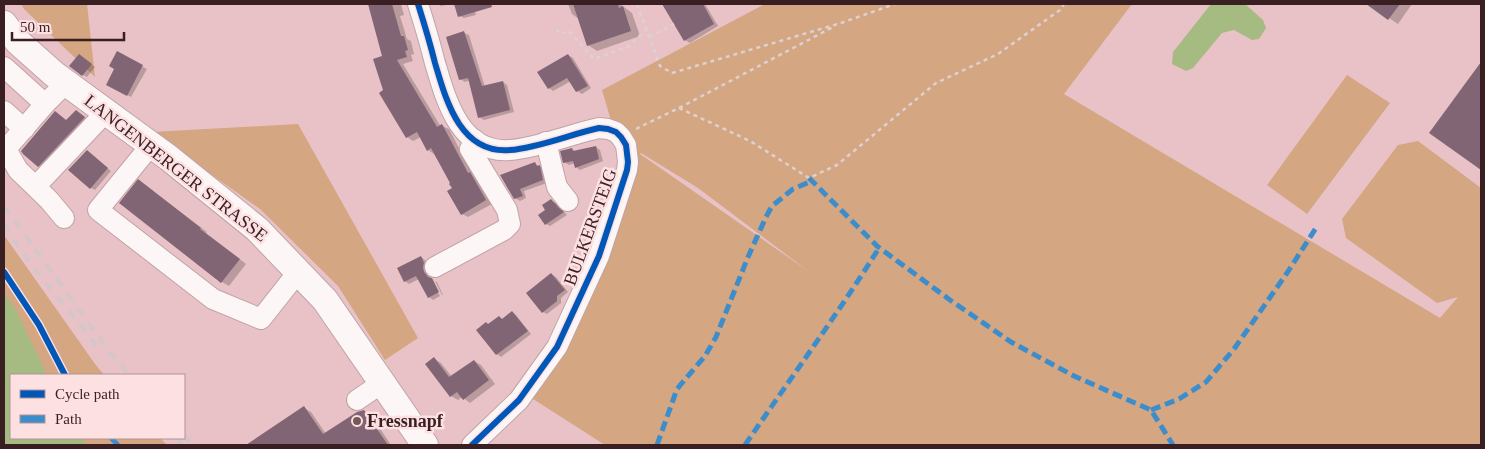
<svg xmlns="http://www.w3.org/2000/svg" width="1485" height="449" font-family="'Times New Roman',serif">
  <rect width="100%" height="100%" fill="#e8c2c6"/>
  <g fill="#d4a682" fill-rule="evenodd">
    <path d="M21 4H87L95 77 24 9Z"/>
    <path d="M765 4H1132L1064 94 1440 318 1458 297 1437 303 1346 238 1342 219 1398 145 1418 141 1481 188V445H605L530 397 631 168 612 124 602 90ZM641 153 698 188 808 271 640 154Z"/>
    <path d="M1347 75 1390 103 1307 214 1267 185Z"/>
    <path d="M298 124 418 338 385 360 338 286 260 209 152 132Z"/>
    <path d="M4 235 95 364 104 375H11V438H160L167 445H4Z"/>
  </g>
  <g fill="#a6bb82">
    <path d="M1211 4H1245L1263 20 1266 28 1259 39 1252 40 1234 30 1222 33 1193 68 1186 71 1172 64 1173 52Z"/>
    <path d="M4 292 16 310 47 375H11V438H81L86 445H4Z"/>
  </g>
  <g fill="#0003">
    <path d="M369 4H401L404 15 400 16 407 39 411 41 414 54 411 55 413 61 403 64 441 127 442 126 449 129 473 175 476 177 492 204 468 217 462 214 452 183 434 154 428 150 421 137 413 141 407 137 384 91 383 57Z"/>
    <path d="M437 4H451L441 6Z"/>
    <path d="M456 4H473L476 15 464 18 460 16Z"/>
    <path d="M568 4H606V5L620 4 632 13 640 36 597 51 588 45 579 19 572 14Z"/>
    <path d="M664 4H705L718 26 690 43 685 40Z"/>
    <path d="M1368 4H1412L1398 24Z"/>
    <path d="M464 33 469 35 485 87 503 82 507 85 514 112 484 120 479 117 470 80 465 82 460 79Z"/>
    <path d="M117 53 147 69 131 97 108 85 116 68Z"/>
    <path d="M568 55 573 58 591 88 582 94 577 91 571 81 553 91 549 88Z"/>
    <path d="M83 58 95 67 87 77 83 75Z"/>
    <path d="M1475 72 1481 75V169L1431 133Z"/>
    <path d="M55 112 67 121 83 116 91 122 45 170 38 166Z"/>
    <path d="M596 147 600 150 603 161 580 170 576 167 575 163 569 165 564 162 572 149 577 152Z"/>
    <path d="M91 154 111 171 95 190 91 188Z"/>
    <path d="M535 164 544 169 547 183 524 191 526 198 520 201 515 198 502 176Z"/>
    <path d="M145 185 207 232 206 233 246 264 229 286 222 282 121 203Z"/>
    <path d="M551 201 556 203 567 215 550 226 546 224 547 210Z"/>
    <path d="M421 257 425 260 428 266 427 270 429 276 440 296 433 300 429 297 419 279 409 284 405 281Z"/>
    <path d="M551 274 556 277 568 292 561 298V303L547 314 543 312Z"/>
    <path d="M435 281 437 282 443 295H442Z"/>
    <path d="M512 312 516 315 531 334 501 357 497 354 477 331 489 325 499 317 503 320Z"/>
    <path d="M434 359 441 363 452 377 474 361 481 365 495 384 470 403 462 397 458 400 451 396Z"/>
    <path d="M304 408 311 412 326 434 364 411 371 415 391 445H257L254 442Z"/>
  </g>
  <g fill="#816575">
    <path d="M368 4H392L401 36H404L408 50 405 51 407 57 397 60 437 127 442 124 468 173 470 172 486 200 461 215 447 191 452 188 449 184 450 183 431 148 427 151 417 132 406 138 379 93 383 90 373 59 382 56Z"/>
    <path d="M454 4H491L492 7 458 17Z"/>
    <path d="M573 4H618L619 8 623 6 631 31 587 46Z"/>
    <path d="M662 4H703L714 24 684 41Z"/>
    <path d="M1366 4H1400L1388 20Z"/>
    <path d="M464 31 482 86 503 81 510 110 478 118 468 78 459 80 446 37Z"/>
    <path d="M117 51 143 65 127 96 106 85 114 69 109 66Z"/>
    <path d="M79 54 92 64 82 76 69 66Z"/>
    <path d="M568 54 588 86 576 92 567 78 548 89 537 72Z"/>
    <path d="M1481 62V170L1429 133Z"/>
    <path d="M76 110 85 117 38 167 23 154 21 151 55 111 66 120Z"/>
    <path d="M596 146 599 159 575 168 573 161 563 163 560 151 572 148 573 151Z"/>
    <path d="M87 150 108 168 90 189 68 170Z"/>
    <path d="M535 162 537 166 540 165 543 180 520 189 523 196 514 199 500 175Z"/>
    <path d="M138 179 201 228 200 229 240 259 221 283 119 203Z"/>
    <path d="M551 199 559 208 564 212 545 225 538 215 545 210 542 205Z"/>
    <path d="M421 256 424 263 423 267 424 272 428 277 432 278 439 292 428 298 416 276 404 282 397 268Z"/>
    <path d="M551 273 565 290 557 296V301L542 313 526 293Z"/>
    <path d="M512 311 528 331 496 355 476 330 486 322 488 324 499 316 502 319Z"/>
    <path d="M434 357 449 377 474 360 489 380 463 400 457 392 450 397 425 364Z"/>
    <path d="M304 406 323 434 357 412 364 410 388 445H246Z"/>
  </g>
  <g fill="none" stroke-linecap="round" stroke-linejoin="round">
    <defs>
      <g id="minor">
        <path d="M418 4C424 23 430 43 435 63 446 100 460 154 510 150 538 148 571 134 599 128L608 129 616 132 621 137 626 145 628 162 627 170 599 256 557 347 519 400 472 445"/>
        <path d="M4 67 45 104 66 83"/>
        <path d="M45 104 6 149 18 170 49 200 64 218"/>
        <path d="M4 111 24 129"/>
        <path d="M546 142 557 187 568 201"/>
        <path d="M151 145 98 210 213 299 261 319 298 272"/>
        <path d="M36 186 106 112"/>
        <path d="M435 267 504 230 510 224 507 210 470 149 475 140"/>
        <path d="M357 400 382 383"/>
      </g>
      <path id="major" d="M4 24 18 42 54 74 169 158 257 229 325 300 425 445"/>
    </defs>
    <use href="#minor" stroke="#c1a3a6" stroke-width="22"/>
    <use href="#major" stroke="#c1a3a6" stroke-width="28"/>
    <g stroke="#ded1d3" stroke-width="2.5" stroke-dasharray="4 4" stroke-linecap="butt">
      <path d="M637 4 660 66 672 73 841 23 895 4"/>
      <path d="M557 29 559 34 569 31 594 59 629 46 647 29"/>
      <path d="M650 37 674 24"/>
      <path d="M679 108 750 141 809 178 837 165 936 83 998 54 1060 10 1064 4"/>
      <path d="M636 129 679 108 835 26"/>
    </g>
    <use href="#minor" stroke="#fcf6f6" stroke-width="20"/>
    <use href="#major" stroke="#fcf6f6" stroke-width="26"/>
    <g stroke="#d3c7c9" stroke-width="4" stroke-dasharray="9 9" stroke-linecap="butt">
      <path d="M4 206 111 354 130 375"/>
      <path d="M4 224 24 255 99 349"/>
      <path d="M184 435 193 445"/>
      <path d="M176 438 183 445"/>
    </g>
    <g stroke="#3e8dcb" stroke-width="5" stroke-dasharray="10 5" stroke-linecap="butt">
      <path d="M809 178 877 246 950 300 1011 342 1074 376 1151 410 1173 445"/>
      <path d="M1151 410 1179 399 1206 382 1234 349 1287 273 1316 228"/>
      <path d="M111 438 118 445"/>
      <path d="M657 445 677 389 705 356 716 337 748 257 766 217 772 206 793 189 812 181"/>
      <path d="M745 445C790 379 837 315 879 248"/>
    </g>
    <defs>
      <g id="cycleway">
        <path d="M418 4C424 23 430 43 435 63 446 100 460 154 510 150 538 148 571 134 599 128L608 129 616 132 621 137 626 145 628 162 627 170 599 256 557 347 519 400 472 445"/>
        <path d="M4 272 39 325 65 375"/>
      </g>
    </defs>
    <use href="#cycleway" stroke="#fde0e2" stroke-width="9"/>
    <use href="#cycleway" stroke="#0057b8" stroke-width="6"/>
  </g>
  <circle fill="#76585b" stroke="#fde0e2" stroke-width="2" cx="357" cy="421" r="5"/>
  <g text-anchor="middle" stroke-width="5" stroke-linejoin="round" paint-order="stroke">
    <g font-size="18" fill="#391f22" stroke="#fde0e2">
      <text transform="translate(176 168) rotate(38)" y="6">LANGENBERGER STRASSE</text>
      <text transform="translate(590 227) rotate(-70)" y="6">BULKERSTEIG</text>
    </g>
    <g font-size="18" font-weight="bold" fill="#391f22" stroke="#fde0e2" text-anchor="start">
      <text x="367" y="427">Fressnapf</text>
    </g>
  </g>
  <rect width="1485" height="449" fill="none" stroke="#391f22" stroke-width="10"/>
  <rect x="10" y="374" width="175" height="65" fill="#fde0e2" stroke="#af9395"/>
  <rect x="20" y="390" width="25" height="8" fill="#0057b8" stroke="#af9395"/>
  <text x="55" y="399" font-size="15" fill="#391f22">Cycle path</text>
  <rect x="20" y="415" width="25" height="8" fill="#3e8dcb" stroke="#af9395"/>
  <text x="55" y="424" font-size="15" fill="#391f22">Path</text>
  <path d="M12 32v8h112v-8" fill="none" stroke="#391f22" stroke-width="2.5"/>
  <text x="20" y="32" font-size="15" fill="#391f22" stroke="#fde0e2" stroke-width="4" paint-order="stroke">50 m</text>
</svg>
